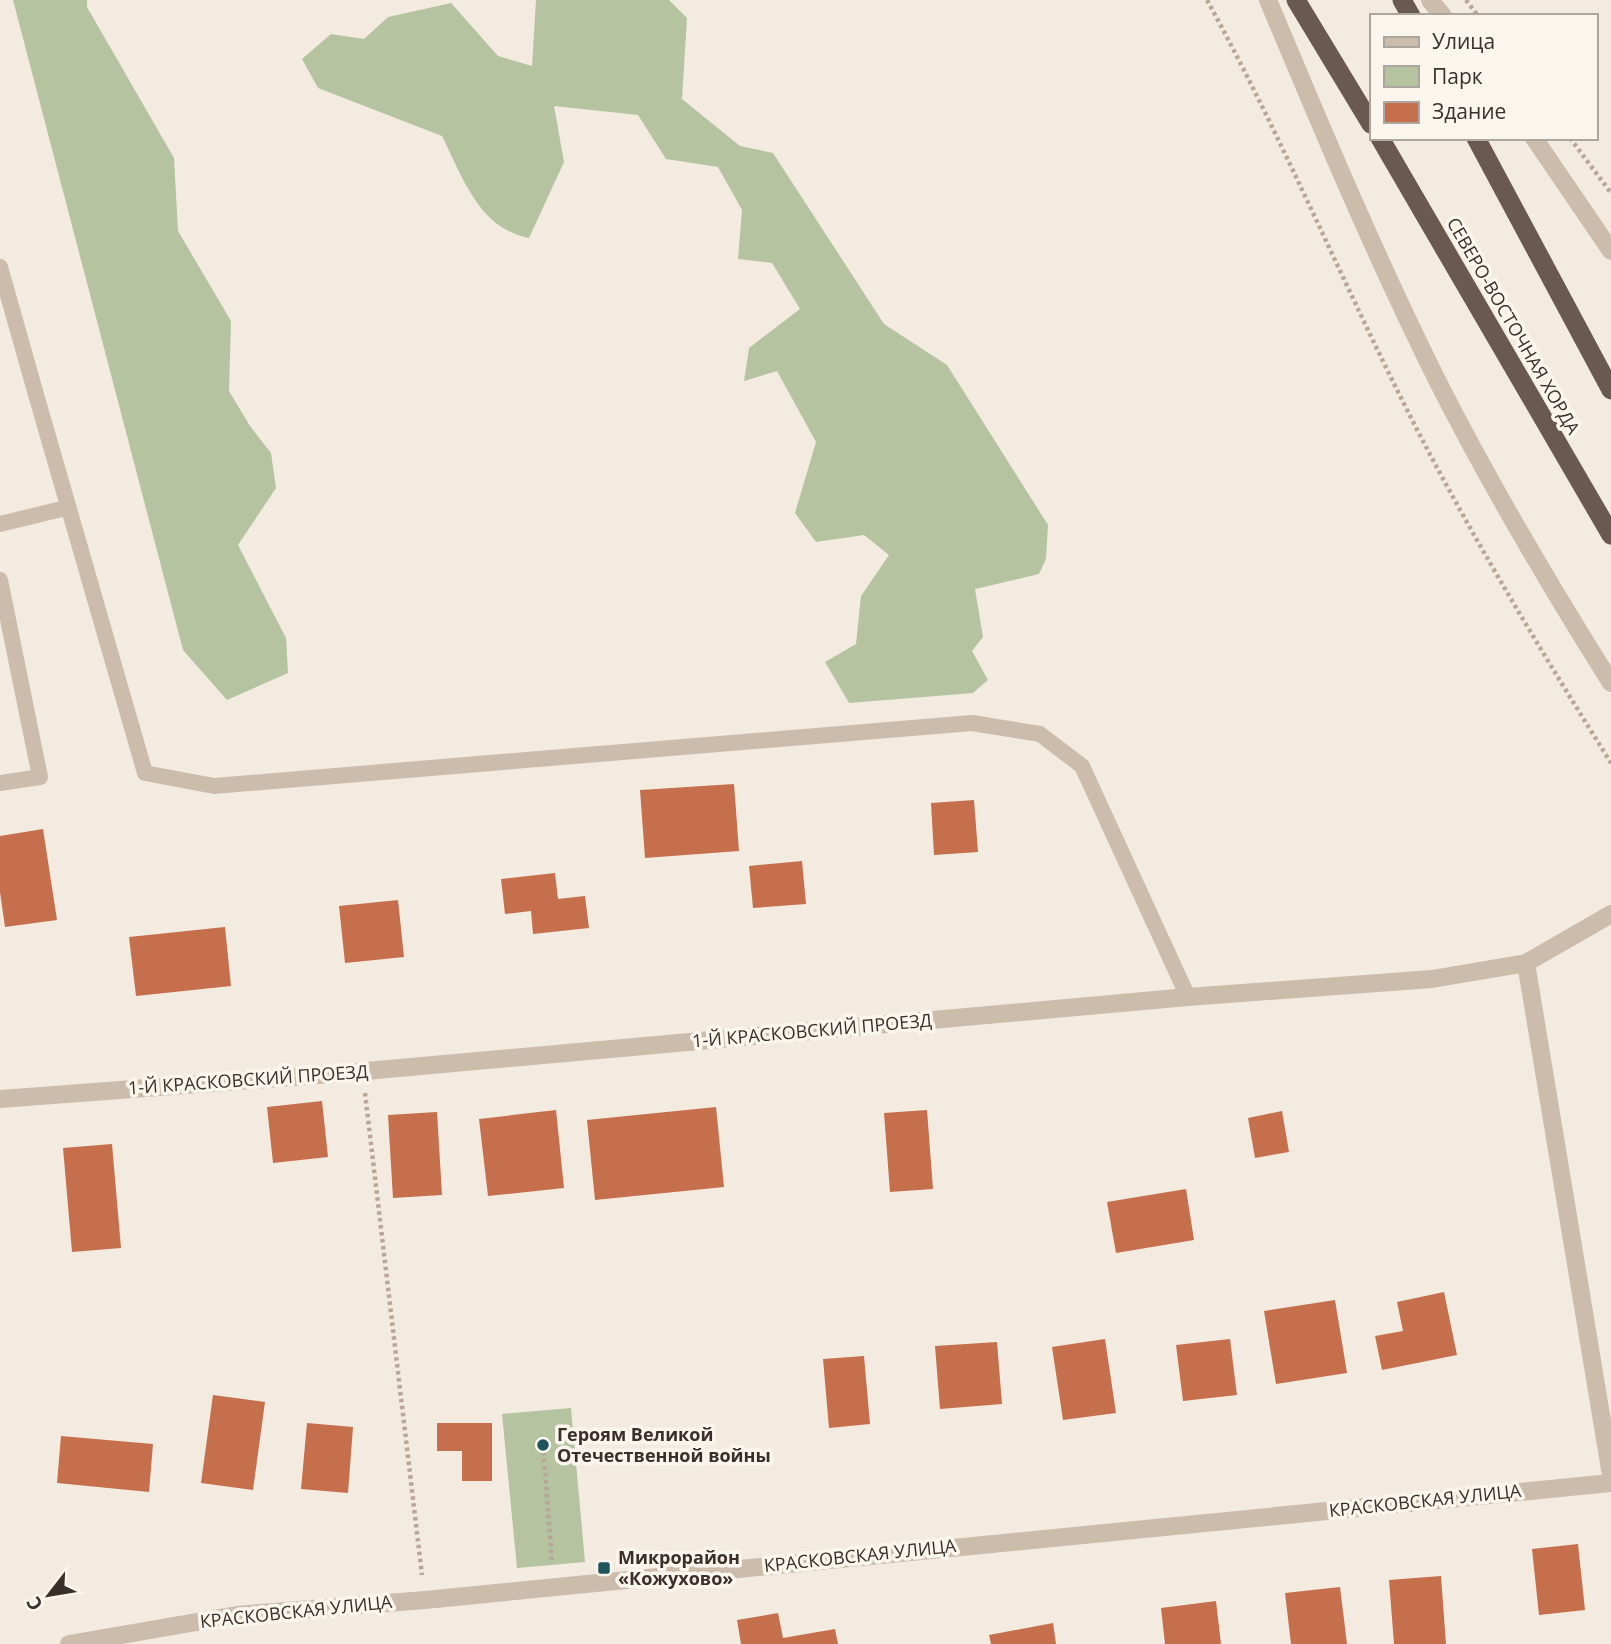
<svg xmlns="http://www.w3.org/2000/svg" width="1611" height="1644" font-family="'Open Sans',sans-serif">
  <rect width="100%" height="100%" fill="#f3ebe0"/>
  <g fill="#b5c3a0">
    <path d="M13 0H87V7L174 158 178 231 231 321 229 391 250 426 271 453 276 488 238 545 286 638 288 673 227 700 183 650Z"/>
    <path d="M536 0H669L687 18 682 99 740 146 773 153 884 324 947 365 1048 525 1046 559 1039 574 975 589 983 637 972 651 988 680 973 693 849 703 825 662 856 644 861 596 889 555 864 535 816 542 795 513 816 442 777 371 744 381 749 348 800 309 772 263 738 259 742 210 718 167 666 159 638 115 554 106 564 162 529 238C479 229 462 176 442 136L318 88 302 59 331 34 364 39 388 17 451 3 498 56 532 66Z"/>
    <path d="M571 1408 585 1562 517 1568 502 1414Z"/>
  </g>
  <g fill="#c56f4c">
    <path d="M734 784 739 851 645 858 640 790Z"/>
    <path d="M974 800 978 852 934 855 931 803Z"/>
    <path d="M43 829 57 920 5 927 0 892V836Z"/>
    <path d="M802 861 806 904 753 908 749 866Z"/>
    <path d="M555 873 558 899 585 896 589 928 533 934 531 911 505 914 501 879Z"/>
    <path d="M398 900 404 957 345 963 339 906Z"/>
    <path d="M225 927 231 986 136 996 129 937Z"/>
    <path d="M322 1101 328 1157 273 1163 267 1107Z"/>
    <path d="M716 1107 724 1187 595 1200 587 1120Z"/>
    <path d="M556 1110 564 1188 488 1196 479 1119Z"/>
    <path d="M927 1110 933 1189 890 1192 884 1113Z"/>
    <path d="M1282 1111 1289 1152 1255 1158 1248 1118Z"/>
    <path d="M437 1112 442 1195 393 1198 388 1115Z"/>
    <path d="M112 1144 121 1248 72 1252 63 1148Z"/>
    <path d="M1186 1189 1194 1240 1116 1253 1107 1202Z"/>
    <path d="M1444 1292 1457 1355 1382 1370 1375 1336 1403 1331 1397 1302Z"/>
    <path d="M1335 1300 1347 1373 1276 1384 1264 1311Z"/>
    <path d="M1105 1339 1116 1413 1063 1420 1052 1347Z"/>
    <path d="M1230 1339 1237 1395 1183 1401 1176 1345Z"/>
    <path d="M997 1342 1002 1404 940 1409 935 1346Z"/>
    <path d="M864 1356 870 1424 829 1428 823 1359Z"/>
    <path d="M213 1395 265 1402 253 1490 201 1483Z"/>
    <path d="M307 1423 353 1427 348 1493 301 1489Z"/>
    <path d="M437 1423H492V1481H462V1451H437Z"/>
    <path d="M61 1436 153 1444 149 1492 57 1483Z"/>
    <path d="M1578 1544 1585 1610 1539 1615 1532 1549Z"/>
    <path d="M1441 1576 1446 1644H1394L1389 1580Z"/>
    <path d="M1340 1587 1347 1644H1291L1285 1593Z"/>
    <path d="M1216 1601 1221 1644H1165L1161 1608Z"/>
    <path d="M778 1613 783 1638 835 1629 838 1644H741L737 1620Z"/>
    <path d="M1053 1623 1056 1644H991L989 1635Z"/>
  </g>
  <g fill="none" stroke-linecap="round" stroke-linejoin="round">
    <g stroke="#b8a696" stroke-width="4.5" stroke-dasharray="3.5 3.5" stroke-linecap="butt">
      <path d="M1207 0C1286 144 1348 297 1424 443 1481 552 1546 659 1611 763"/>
      <path d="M1466 0 1478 16"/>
      <path d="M1570 138 1611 193"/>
      <path d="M365 1093 422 1575"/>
      <path d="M543 1445 552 1563"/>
    </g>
    <g stroke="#ccbcac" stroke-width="16">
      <path d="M0 267C47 436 97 604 145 773L214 786 972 723 1040 734 1082 766 1188 997"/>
      <path d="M0 524 66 508"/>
      <path d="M0 580 40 777 0 783"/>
    </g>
    <g stroke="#ccbcac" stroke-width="18">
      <path d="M1526 963 1611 1475"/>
      <path d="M0 1099 333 1074 1188 997 1432 979 1526 963 1611 914"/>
      <path d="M69 1644 237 1615 425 1600 1611 1483"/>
    </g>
    <g stroke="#ccbcac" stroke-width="18">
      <path d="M1268 0C1322 129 1376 258 1439 384 1491 486 1550 586 1611 683"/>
      <path d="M1430 0 1443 16"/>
      <path d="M1534 138 1611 251"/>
    </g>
    <g stroke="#6a594f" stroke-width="19">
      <path d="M1296 0 1371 124"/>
      <path d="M1402 0 1411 16"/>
      <path d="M1380 138 1611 535"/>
      <path d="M1476 138 1611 390"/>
    </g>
  </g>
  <g fill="#20555b" stroke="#faf5ed" stroke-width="2.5">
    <circle cx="543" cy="1445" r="7"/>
    <rect x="597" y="1561" width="14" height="14" rx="3.5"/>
  </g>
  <g text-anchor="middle" stroke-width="7" stroke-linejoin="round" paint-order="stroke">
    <g font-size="18" fill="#3a302b" stroke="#faf5ed">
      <text transform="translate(1513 326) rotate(60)" y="6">СЕВЕРО-ВОСТОЧНАЯ ХОРДА</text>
      <text transform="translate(812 1031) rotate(-5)" y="6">1-Й КРАСКОВСКИЙ ПРОЕЗД</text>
      <text transform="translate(248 1080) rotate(-4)" y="6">1-Й КРАСКОВСКИЙ ПРОЕЗД</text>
      <text transform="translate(1425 1501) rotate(-6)" y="6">КРАСКОВСКАЯ УЛИЦА</text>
      <text transform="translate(860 1556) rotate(-6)" y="6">КРАСКОВСКАЯ УЛИЦА</text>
      <text transform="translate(296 1612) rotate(-6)" y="6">КРАСКОВСКАЯ УЛИЦА</text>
    </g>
    <g font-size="18" font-weight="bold" fill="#3a302b" stroke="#faf5ed" text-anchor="start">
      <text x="557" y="1441">Героям Великой<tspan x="557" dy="21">Отечественной войны</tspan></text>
      <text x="618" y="1564">Микрорайон<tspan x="618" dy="21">«Кожухово»</tspan></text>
    </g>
  </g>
  <rect x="1370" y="14" width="228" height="126" fill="#faf5ed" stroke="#ada69f" stroke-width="2"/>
  <rect x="1384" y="37" width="35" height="10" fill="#ccbcac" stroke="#ada69f" stroke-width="2"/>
  <text x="1432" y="49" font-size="21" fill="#3a302b">Улица</text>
  <rect x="1384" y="66" width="35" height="21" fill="#b5c3a0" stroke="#ada69f" stroke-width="2"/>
  <text x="1432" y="84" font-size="21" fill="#3a302b">Парк</text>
  <rect x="1384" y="102" width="35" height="21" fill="#c56f4c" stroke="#ada69f" stroke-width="2"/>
  <text x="1432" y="119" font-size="21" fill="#3a302b">Здание</text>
  <g transform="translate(49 1595) rotate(239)" stroke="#faf5ed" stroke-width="5" paint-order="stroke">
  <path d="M0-5L12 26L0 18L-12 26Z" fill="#3a302b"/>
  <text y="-10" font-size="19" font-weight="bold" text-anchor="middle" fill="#3a302b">С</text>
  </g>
</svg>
